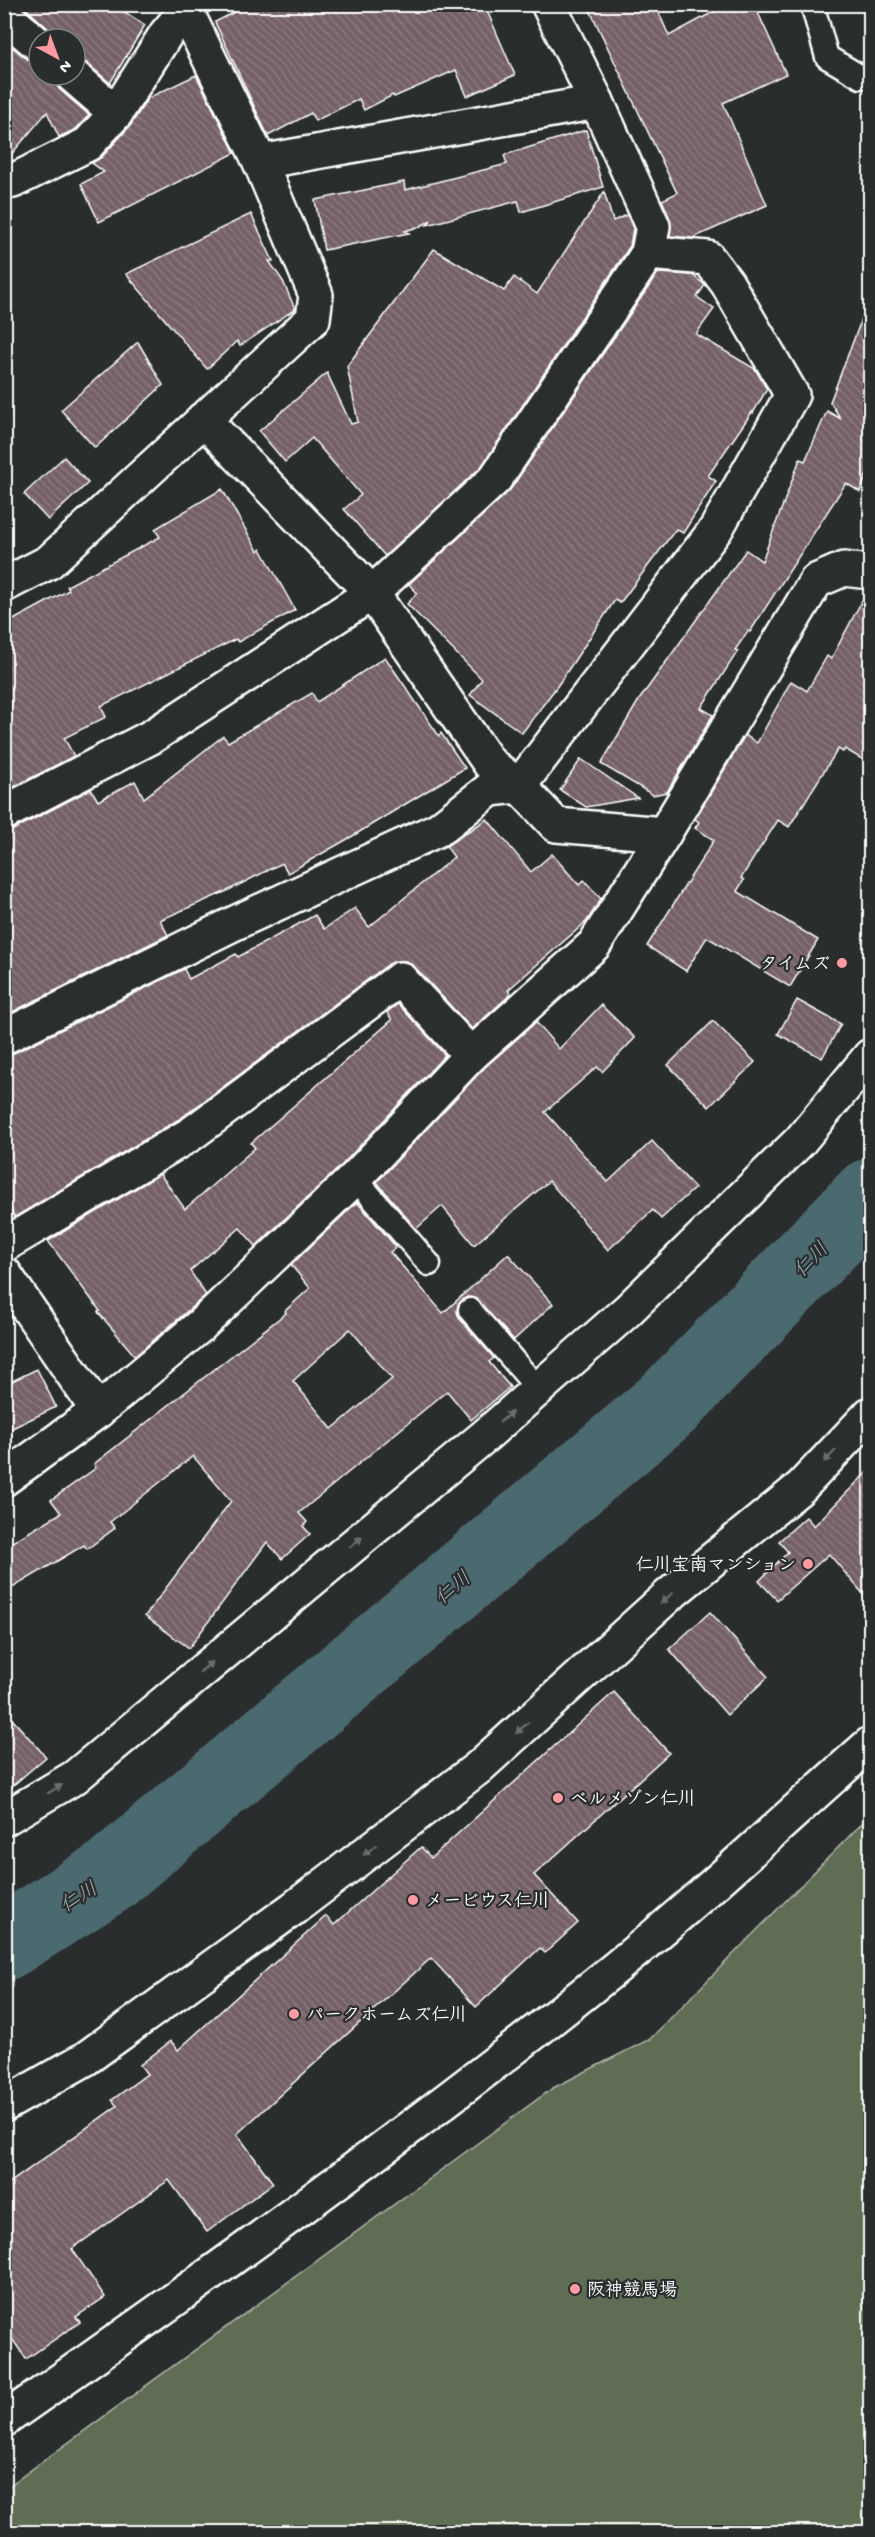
<svg xmlns="http://www.w3.org/2000/svg" width="875" height="2537" font-family="'Gochi Hand','Klee One',sans-serif">
  <defs>
    <pattern id="building-back-hatch" width="6" height="6" patternUnits="userSpaceOnUse" patternTransform="scale(1.5)"><rect width="6" height="6" fill="#746168"/><path d="M-1 5l2 2M0 0l6 6M5-1l2 2" fill="none" stroke="#89797f"/></pattern>
  </defs>
  <rect width="100%" height="100%" fill="#2a2d2e"/>
  <filter id="ink" filterUnits="userSpaceOnUse"><feTurbulence type="fractalNoise" baseFrequency=".0167" numOctaves="2"/><feDisplacementMap in="SourceGraphic" scale="12" xChannelSelector="R" yChannelSelector="G"/><feConvolveMatrix kernelMatrix="1 2 1 2 8 2 1 2 1" color-interpolation-filters="sRGB"/></filter>
  <g filter="url(#ink)">
    <path fill="#606d54" stroke="#b0b6aa" stroke-width="1.5" d="M870 1815V2532H5V2489L553 2088 650 2039Z"/>
    <g fill="none" stroke-linecap="round" stroke-linejoin="round">
      <path stroke="#4c6a70" stroke-width="75" d="M4 1943 107 1878 667 1405 870 1196"/>
    </g>
    <g fill="url(#building-back-hatch)" stroke="#fff" stroke-width="1.5" fill-rule="evenodd">
      <path d="M21 4H112L145 25 110 83 84 61 75 57V39H57L51 31Z"/>
      <path d="M250 4H484L515 75 467 96 456 70 394 97 393 95 364 110 359 99 315 121 311 113 268 136 215 22Z"/>
      <path d="M587 4H655L669 36 728 4H754L786 74 723 103 767 205 693 238 670 236V219L662 200 677 193Z"/>
      <path d="M4 40 27 59 39 63V75H54L55 82 59 89 89 115 76 129 59 137 47 112 4 163Z"/>
      <path d="M196 75 235 153 99 222 81 184 104 172 92 163 102 157 130 126 148 98Z"/>
      <path d="M586 130 603 187 521 212 518 201 427 225 431 220 421 226 405 231 409 233 324 250 315 200 404 182 405 190 507 164 504 155Z"/>
      <path d="M604 192 613 221 627 215 633 228 630 246 481 467 385 556 344 509 361 495 312 438 285 462 259 431 327 373 351 424 358 422 347 366 434 249 504 291 514 277 537 294Z"/>
      <path d="M251 214 273 261H269L283 281 295 309 240 346 237 341 207 369 126 274Z"/>
      <path d="M658 273 692 275 705 285 697 297 714 309 696 334 755 369 767 389 753 413 752 412 708 476 716 481 683 533 676 529 620 603 615 600 558 685 522 733 470 695 482 679 407 604 417 593 409 584 510 490Z"/>
      <path d="M867 305H870V470L869 468 860 492 846 483 750 632 748 631 735 650 738 651 701 708 713 715 667 792 653 795 601 764 639 700 746 550 762 561 800 459 805 461 827 411 841 419 830 402Z"/>
      <path d="M138 342 163 385 95 448 61 410Z"/>
      <path d="M64 457 88 483 48 520 24 494Z"/>
      <path d="M222 489 258 551 261 549 295 610 238 642 236 639 101 706 106 717 64 738 74 756 4 792V625L69 590 67 586 160 537 155 529Z"/>
      <path d="M870 590V764L845 749 843 752 838 749 789 827 778 820 741 878 744 880 737 891 818 940 790 987 707 937 686 971 647 946 714 840 695 828 699 822 695 819 745 735 757 743 791 681 807 691 827 656 831 659 867 591Z"/>
      <path d="M385 657 439 736 441 733 465 768 351 837 288 873 282 863 227 891 160 920 168 935 4 1016V832L13 830 91 789 98 801 135 781 144 798 223 736 228 742 312 693 317 702Z"/>
      <path d="M581 759 638 798 586 807 560 790Z"/>
      <path d="M487 819 531 872 552 854 579 885 584 880 601 899 587 921 508 990 511 994 472 1029 414 966 406 961H397L389 964 181 1118 15 1217 4 1201V1055L12 1054 184 969 189 979 236 954 238 957 315 915 324 929 355 908 369 927 454 857 446 846Z"/>
      <path d="M797 1000 841 1024 822 1058 778 1034Z"/>
      <path d="M398 1004 445 1055 342 1165 256 1246 240 1228 190 1271 206 1295 135 1356 98 1312 100 1311 48 1241 160 1174 185 1209 255 1148 251 1143 392 1020 387 1012Z"/>
      <path d="M601 1005 635 1038 602 1072 597 1067 545 1112 608 1182 652 1141 695 1188 661 1219 653 1210 608 1250 549 1181 474 1245 442 1206 416 1229 377 1182 484 1068 536 1022 559 1049Z"/>
      <path d="M713 1021 755 1062 709 1107 668 1065Z"/>
      <path d="M357 1202 396 1247 390 1252 443 1313 508 1254 553 1304 514 1340 475 1298 467 1297 458 1305 457 1312 459 1318 494 1358 489 1362 510 1387 471 1420 447 1391 299 1513 307 1522 303 1526 310 1534 282 1559 267 1542 189 1648 145 1616 231 1501 193 1456 110 1522 115 1528 87 1549 84 1545 4 1593V1547L61 1513 51 1500 96 1468 94 1464 286 1313 285 1311 310 1288 291 1265ZM350 1329 392 1379 332 1429 293 1381Z"/>
      <path d="M37 1369 56 1407 4 1432V1385Z"/>
      <path d="M870 1469V1602L829 1554 777 1600 759 1581 788 1552 779 1541 806 1517 814 1526Z"/>
      <path d="M710 1612 768 1677 727 1715 669 1649Z"/>
      <path d="M614 1692 669 1753 534 1875 578 1923 545 1953 540 1948 476 2007 431 1958 237 2134 273 2183 207 2232 169 2180 72 2249 105 2297 76 2317 80 2322 26 2359 4 2327V2187L117 2106 112 2100 147 2074 140 2065 171 2041 178 2050 326 1916 334 1925 421 1847 431 1858Z"/>
      <path d="M4 1710 46 1757 4 1793Z"/>
    </g>
    <g fill="none" stroke-linecap="round" stroke-linejoin="round">
      <defs>
        <g id="service">
          <path d="M812 4 827 57 861 77"/>
          <path d="M355 1178 429 1264"/>
          <path d="M470 1310 538 1389"/>
        </g>
        <g id="minor">
          <path d="M4 15 39 45"/>
          <path d="M72 75 116 113"/>
          <path d="M260 162 597 102"/>
          <path d="M4 182 13 181 88 144 116 113 166 34 191 4"/>
          <path d="M203 419 372 593 490 764 519 786 556 825 664 834"/>
          <path d="M4 585 49 562 313 319 316 295 260 162 186 11"/>
          <path d="M4 813 151 737 372 593 495 479 631 279 648 253 653 226 597 102 548 4"/>
          <path d="M4 1037 237 922 439 829 490 789 519 786 716 529 792 395 727 283 708 258 648 253"/>
          <path d="M4 1245 191 1134 400 979 471 1055"/>
          <path d="M4 1273 98 1411"/>
          <path d="M4 1479 98 1411 201 1325 355 1178 471 1055 594 945 664 834 816 581 844 569 870 572"/>
          <path d="M4 1819 75 1777 486 1435 628 1310 800 1141 870 1056"/>
          <path d="M4 2105 85 2059 294 1908 478 1768 668 1596 801 1487 870 1414"/>
        </g>
        <path id="tertiary" d="M4 2420C211 2275 417 2128 613 1970 702 1898 785 1819 870 1744"/>
      </defs>
      <use href="#service" stroke="#fff" stroke-width="27"/>
      <use href="#minor" stroke="#fff" stroke-width="38"/>
      <use href="#tertiary" stroke="#fff" stroke-width="38"/>
      <use href="#service" stroke="#2a2d2e" stroke-width="22"/>
      <use href="#minor" stroke="#2a2d2e" stroke-width="33"/>
      <use href="#tertiary" stroke="#2a2d2e" stroke-width="33"/>
    </g>
    <defs><path id="oneway-solid" d="M-6-.8H1V-3.2L6.5 0L1 3.2V.8H-6Z" transform="scale(1.5)"/></defs>
    <g fill="#6a6c6d">
      <use href="#oneway-solid" transform="translate(506 1417) rotate(-40)"/>
      <use href="#oneway-solid" transform="translate(830 1456) rotate(134)"/>
      <use href="#oneway-solid" transform="translate(356 1542) rotate(-40)"/>
      <use href="#oneway-solid" transform="translate(667 1598) rotate(139)"/>
      <use href="#oneway-solid" transform="translate(206 1667) rotate(-40)"/>
      <use href="#oneway-solid" transform="translate(522 1728) rotate(138)"/>
      <use href="#oneway-solid" transform="translate(55 1789) rotate(-31)"/>
      <use href="#oneway-solid" transform="translate(370 1850) rotate(143)"/>
    </g>
  </g>
  <g fill="#ff9aa2" stroke="#2a2d2e" stroke-width="2">
    <circle cx="842" cy="963" r="6"/>
    <circle cx="808" cy="1564" r="6"/>
    <circle cx="558" cy="1798" r="6"/>
    <circle cx="413" cy="1900" r="6"/>
    <circle cx="294" cy="2014" r="6"/>
    <circle cx="575" cy="2289" r="6"/>
  </g>
  <g text-anchor="middle" stroke-width="4.5" stroke-linejoin="round" paint-order="stroke">
    <g font-size="18" font-weight="bold" fill="#fff" stroke="#2a2d2e" text-anchor="start">
      <text x="830" y="969" text-anchor="end">タイムズ</text>
      <text x="796" y="1570" text-anchor="end">仁川宝南マンション</text>
      <text x="570" y="1804">ベルメゾン仁川</text>
      <text x="425" y="1906">メービウス仁川</text>
      <text x="306" y="2020">パークホームズ仁川</text>
      <text x="587" y="2295">阪神競馬場</text>
    </g>
    <g font-size="20" font-style="italic" fill="#a6b4b8" stroke="#2a2d2e">
      <text transform="translate(810 1259) rotate(-46)" y="7">仁川</text>
      <text transform="translate(452 1587) rotate(-40)" y="7">仁川</text>
      <text transform="translate(78 1896) rotate(-32)" y="7">仁川</text>
    </g>
  </g>
  <rect width="875" height="2537" fill="none" stroke="#2a2d2e" stroke-width="24"/>
  <rect x="12" y="12" width="851" height="2513" fill="none" stroke="#fff" stroke-width="2" filter="url(#ink)"/>
  <g transform="translate(57 57) rotate(139)"><circle r="28" fill="#2a2d2e" stroke="#7f8182" stroke-width="1.5"/>
  <path d="M0-4.5L10 22L0 15L-10 22Z" fill="#ff9aa2"/>
  <text y="-9" font-size="16" font-weight="bold" text-anchor="middle" fill="#ffffff">N</text>
  </g>
</svg>
